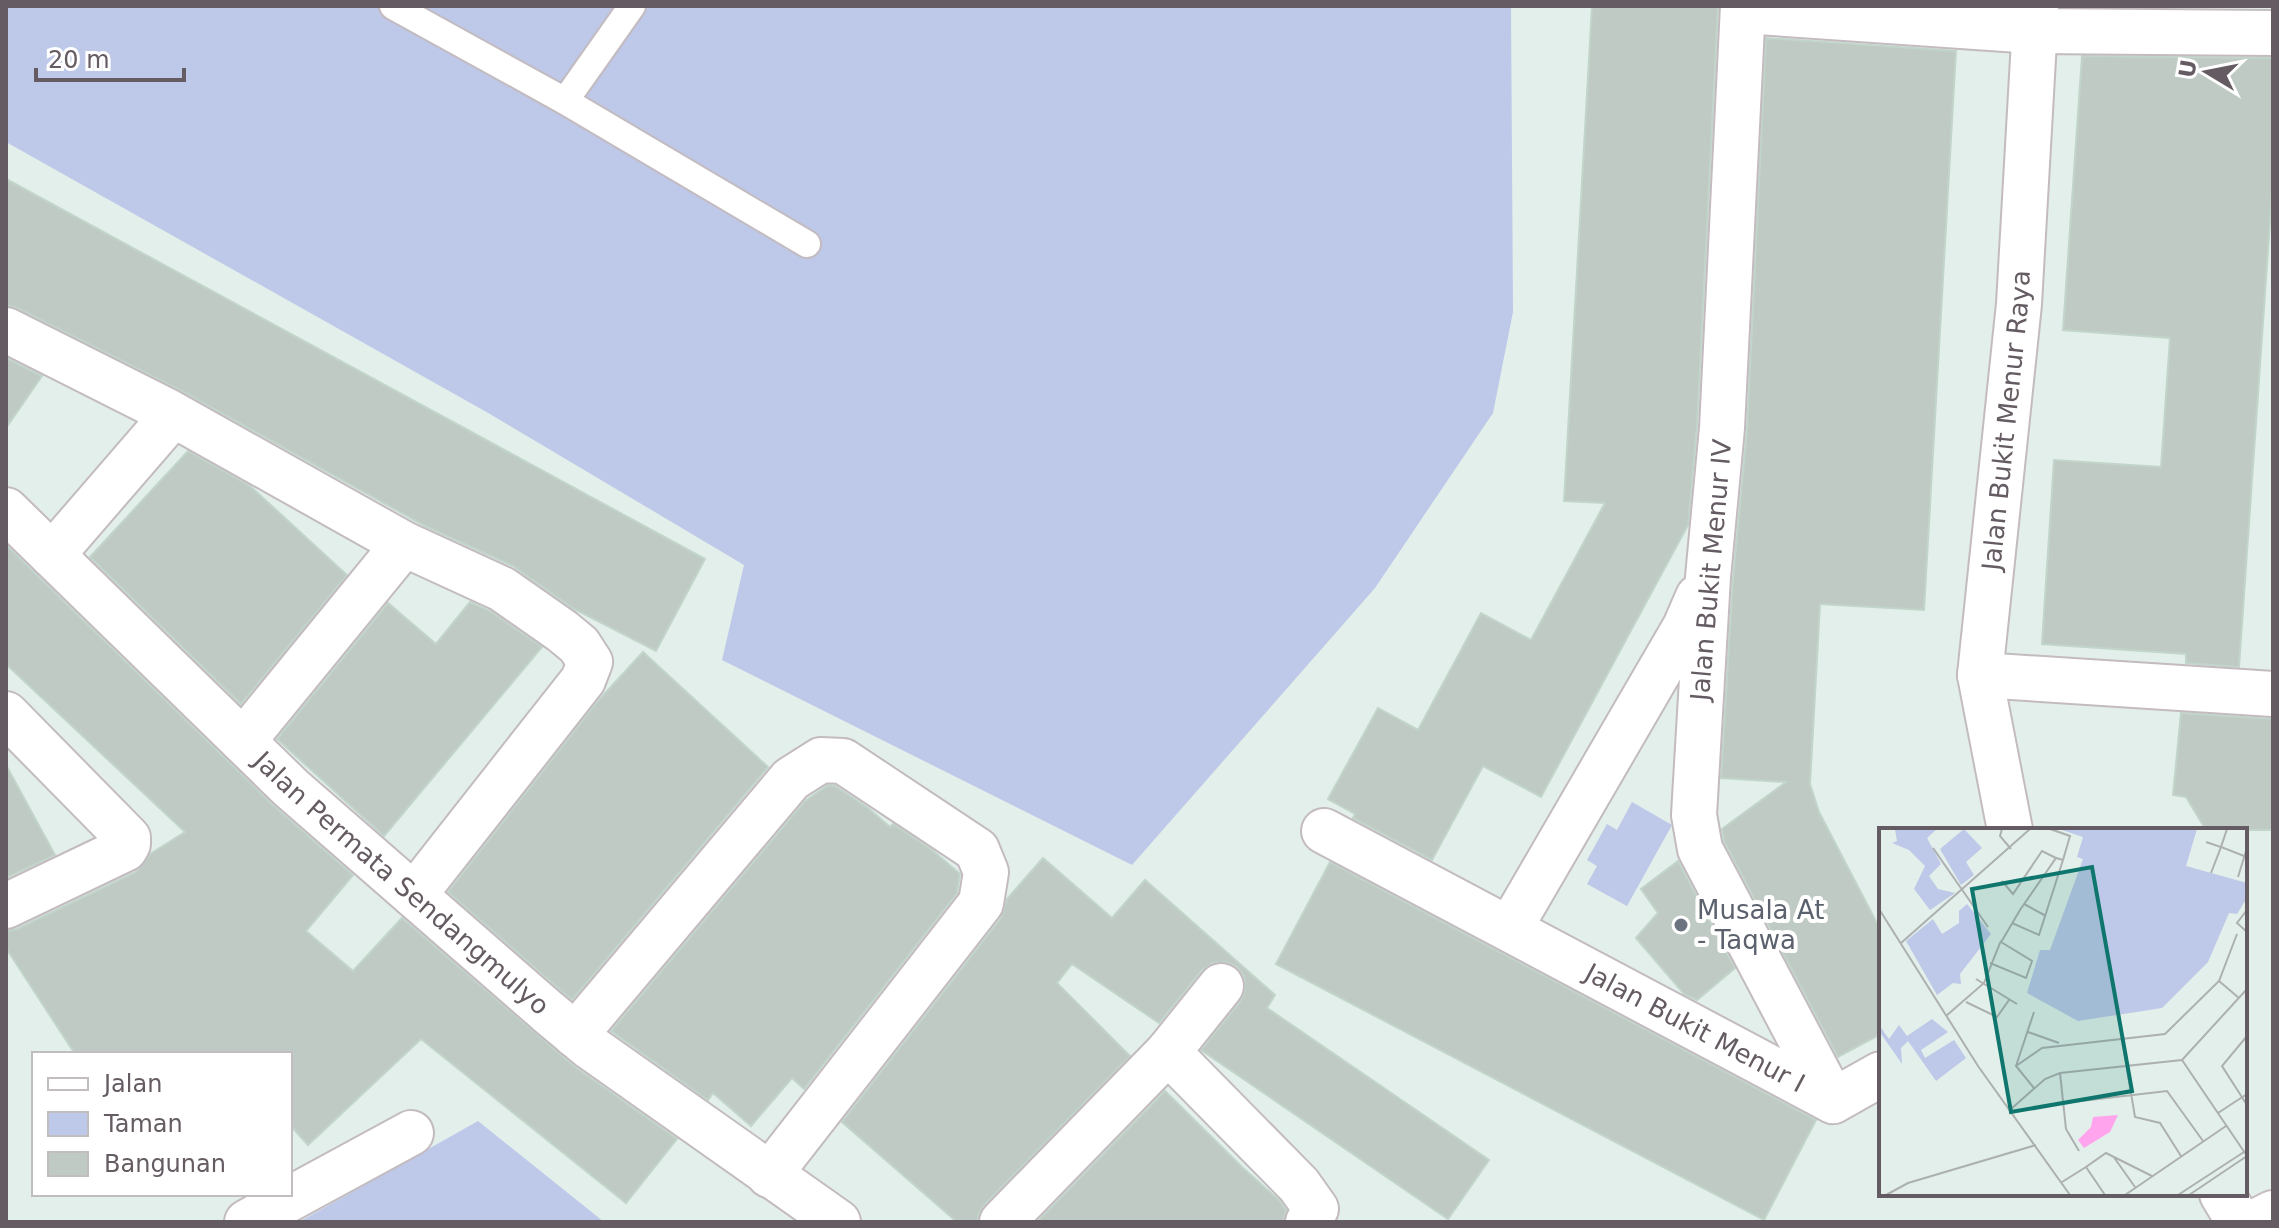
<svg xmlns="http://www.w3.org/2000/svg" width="2279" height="1228" font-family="'DejaVu Sans',sans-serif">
  <rect width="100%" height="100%" fill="#e3efea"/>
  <g fill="#bec8e9">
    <path d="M6 6H1511L1513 312 1493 413 1375 588 1132 865 722 660 744 565 490 414 6 142Z"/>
    <path d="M1632 802 1672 825 1627 906 1587 884 1597 866 1587 860 1607 824 1617 830Z"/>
    <path d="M478 1121 604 1222H299Z"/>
  </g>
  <g fill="#c0cac4" stroke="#c1d5ca" stroke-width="2">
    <path d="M1592 6H1718L1697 426 1688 525 1541 797 1483 766 1432 860 1353 818 1355 814 1328 799 1378 708 1418 730 1481 613 1531 640 1605 503 1564 501Z"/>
    <path d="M1766 38 1956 51 1924 610 1820 604 1810 784 1819 812 1881 931V1034L1838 1057 1724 841 1722 829 1786 782 1721 778 1733 579 1747 430Z"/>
    <path d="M2082 56 2273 58V178L2239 667 2186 663V654L2042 644 2054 460 2161 467 2170 338 2063 330Z"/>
    <path d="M6 179 705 559 656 651 574 609 513 566 425 526 178 389 17 308 6 305Z"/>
    <path d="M6 358 42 376 6 428Z"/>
    <path d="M188 451 250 486 347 575 241 704 90 557Z"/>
    <path d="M6 545 274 806 353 875 306 931 353 971 402 918 574 1066 677 1139 626 1203 421 1039 308 1145 290 1125V1054H75L6 948V931L17 929 136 872 150 854 185 832 6 664Z"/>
    <path d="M470 602 490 611 542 647 384 836 277 739 388 603 436 644Z"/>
    <path d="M643 652 768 767 572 1000 448 892 597 702Z"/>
    <path d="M2181 713 2273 719V830H2206L2186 797 2173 795Z"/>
    <path d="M6 765 55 855 6 878Z"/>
    <path d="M828 785 835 786 868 808 890 827 893 824 932 850 960 874 957 893 804 1089 792 1078 751 1126 713 1093 708 1100 611 1031 805 801Z"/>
    <path d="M1043 858 1112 918 1145 880 1275 995 1267 1008 1489 1160 1448 1219 1201 1050 1240 1002 1245 991 1244 976 1236 966 1226 962 1213 963 1202 970 1159 1023 1072 964 1057 983 1130 1056 984 1205 978 1215V1222H957L842 1122 1001 918 1007 899Z"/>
    <path d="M1678 861 1735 968 1697 1000 1684 994 1636 938 1658 913 1641 889Z"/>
    <path d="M1330 862 1816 1120 1764 1220 1276 964Z"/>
    <path d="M1165 1091 1242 1167 1280 1201 1286 1210 1283 1222H1037Z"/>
  </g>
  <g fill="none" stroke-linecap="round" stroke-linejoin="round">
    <defs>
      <g id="lane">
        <path d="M393 6 565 101 807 244"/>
        <path d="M565 101 632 6"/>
      </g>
      <g id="street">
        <path d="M1743 6 1722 428 1708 577 1694 815 1700 849 1833 1101"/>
        <path d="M1743 11 2034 31 2273 33"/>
        <path d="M6 330 167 411 404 544 502 589 562 631 579 645 590 662 583 680 414 895"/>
        <path id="s1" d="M6 510 291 788 548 1012 590 1047 838 1222"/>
        <path d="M52 555 173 415"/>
        <path d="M1980 675 2273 694"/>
        <path d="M6 714 128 838V844L125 849 6 906"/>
        <path d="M243 741 404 544"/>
        <path id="s2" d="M2010 830 1980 675 2019 304 2036 6"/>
        <path id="s3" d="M1324 831 1833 1101 1881 1074"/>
        <path d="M1510 928 1685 627 1698 597"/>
        <path d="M575 1035 791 779 821 760 843 761 977 850 986 872 981 903 769 1175"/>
        <path d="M1168 1052 1299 1185 1316 1209 1308 1222"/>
        <path d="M2222 1194 2239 1222"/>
        <path d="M247 1222 411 1133"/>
        <path d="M1002 1222 1168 1052 1221 986"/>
      </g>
      <path id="secondary" d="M2255 1222 2273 1213"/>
    </defs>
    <use href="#lane" stroke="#c3bbc0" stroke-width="30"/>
    <use href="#street" stroke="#c3bbc0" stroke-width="48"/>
    <use href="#secondary" stroke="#c6bcc2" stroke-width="48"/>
    <use href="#lane" stroke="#fff" stroke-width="26"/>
    <use href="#street" stroke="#fff" stroke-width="44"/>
    <use href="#secondary" stroke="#fff" stroke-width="44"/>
  </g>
  <circle fill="#6b7280" stroke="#fff" stroke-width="3" cx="1681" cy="925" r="8"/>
  <g text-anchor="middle" stroke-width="8" stroke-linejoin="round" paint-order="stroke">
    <g font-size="26" fill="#655b62" stroke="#fff">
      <text dy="9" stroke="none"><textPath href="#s2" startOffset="414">Jalan Bukit Menur Raya</textPath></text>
      <text transform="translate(1711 570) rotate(-85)" y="9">Jalan Bukit Menur IV</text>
      <text dy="9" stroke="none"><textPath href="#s1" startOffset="544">Jalan Permata Sendangmulyo</textPath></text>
      <text dy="9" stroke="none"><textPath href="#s3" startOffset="420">Jalan Bukit Menur I</textPath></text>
    </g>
    <g font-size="26" fill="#5b616d" stroke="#fff" text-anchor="start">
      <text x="1697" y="919">Musala At<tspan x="1697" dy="30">- Taqwa</tspan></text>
    </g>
  </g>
  <g transform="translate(1879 828)">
    <rect width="368" height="368" fill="#e3efea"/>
    <path d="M16 1H58L48 10 62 36 50 48 59 61 76 65 51 82 35 61 46 38 30 22 13 15 18 13ZM85 1 103 20 87 34 95 47 82 57 61 21ZM180 1H318L307 38 368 55V70L358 86 350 85 329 134 283 180 199 193 148 165 161 122H171L204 31 198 29 204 9ZM88 76 112 106 81 146 82 156 74 155 58 167 27 113 54 91 63 106 80 95V83ZM53 191 69 204 42 222 46 230 75 212 87 230 57 253 29 213 22 220 23 236 0 203V197L10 211 20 197 28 208Z" fill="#bec8e9"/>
    <path d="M239 287 231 304 205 320 199 312 212 299 214 289Z" fill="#ffa4ed"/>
    <path fill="none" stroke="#adb0b0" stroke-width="2" d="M123 1 121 8 132 21M171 1 191 8 184 32M348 1 342 19 365 28M327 14 342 19 332 45M54 20 109 99M359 49 368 20M123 53 134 66 163 23 177 30M145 76 167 88M0 81 99 238 191 367M368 82 358 95 368 104M22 115 151 1M111 135 147 150 153 133 122 114M97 151 138 176M340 153 360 170M87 174 118 189 130 172M155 184 137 238 155 260M67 188 105 155 121 115 124 111 141 82 177 30 184 32 160 107 133 95M149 204 180 215M368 208 343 238 368 277M243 211 256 289 281 295 302 328M303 232 368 328M137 238 163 220 286 206 340 153 358 106M181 245 187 301 200 323M185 275 288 263 324 313M132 281 166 251 181 245 303 232 368 161M339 285 368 266M234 328 256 359M183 354 207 339M7 367 29 355 157 317M226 367 207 339 227 325 273 348M246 367 347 298M299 367 368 322M310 367 368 328"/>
    <path fill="#0f766e" fill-opacity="0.15" stroke="#0f766e" stroke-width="4" d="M213 39 253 263 132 284 93 61Z"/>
    <rect width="368" height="368" fill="none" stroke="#655b62" stroke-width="4"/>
  </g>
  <rect width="2279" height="1228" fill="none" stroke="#655b62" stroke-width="16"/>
  <rect x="32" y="1052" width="260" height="144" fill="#ffffff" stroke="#c1bdc0" stroke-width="2"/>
  <rect x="48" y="1078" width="40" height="12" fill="#ffffff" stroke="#c1bdc0" stroke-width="2"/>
  <text x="104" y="1092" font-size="24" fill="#655b62">Jalan</text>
  <rect x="48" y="1112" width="40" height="24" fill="#bec8e9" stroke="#c1bdc0" stroke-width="2"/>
  <text x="104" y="1132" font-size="24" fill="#655b62">Taman</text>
  <rect x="48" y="1152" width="40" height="24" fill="#c0cac4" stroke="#c1bdc0" stroke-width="2"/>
  <text x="104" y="1172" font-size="24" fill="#655b62">Bangunan</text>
  <g transform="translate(2207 72) rotate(280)" stroke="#ffffff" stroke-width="6" paint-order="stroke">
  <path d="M0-6L14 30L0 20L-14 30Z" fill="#655b62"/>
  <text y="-12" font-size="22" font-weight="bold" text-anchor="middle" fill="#655b62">U</text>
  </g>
  <path d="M36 68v12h148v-12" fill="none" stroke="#655b62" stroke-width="4"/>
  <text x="48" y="68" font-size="24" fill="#655b62" stroke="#ffffff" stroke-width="6" paint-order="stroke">20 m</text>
</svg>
